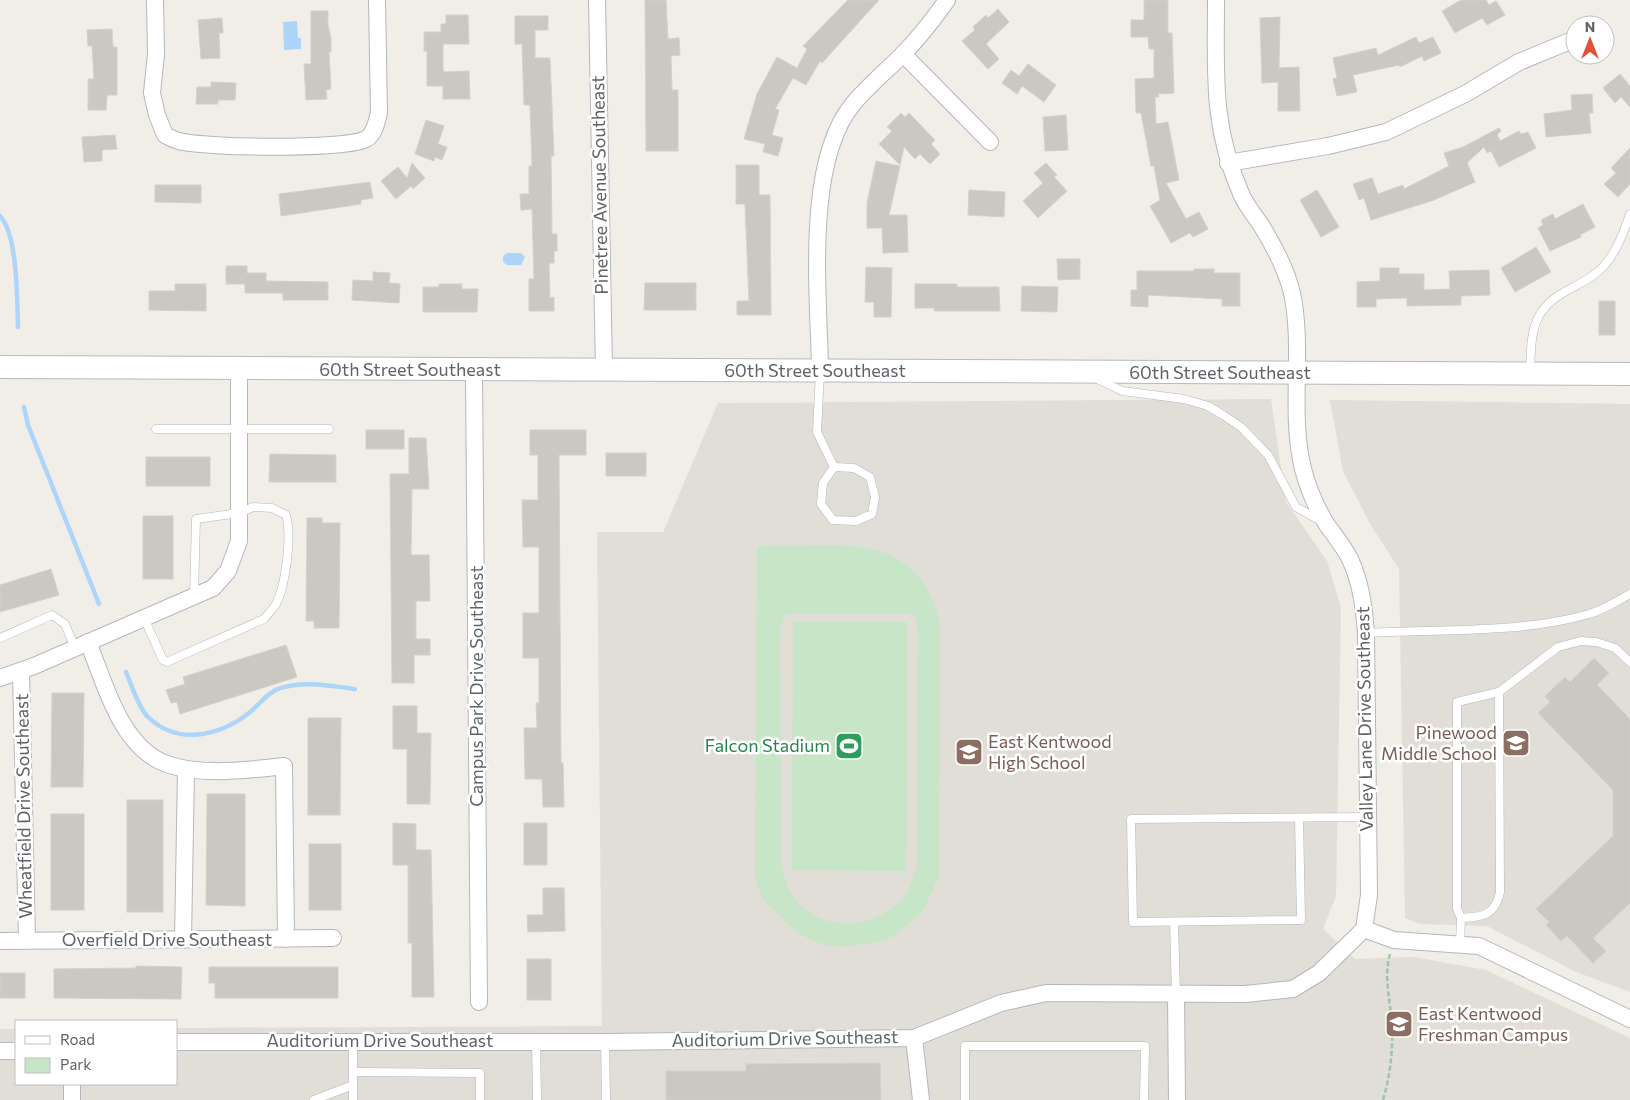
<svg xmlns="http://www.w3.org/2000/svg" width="1630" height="1100" font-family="Commissioner,sans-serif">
  <rect width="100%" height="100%" fill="#f0eee7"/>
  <g fill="#e0ded6">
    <path d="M1271 399 1286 502 1327 561 1341 608 1336 896 1323 929 1355 959 1414 957 1486 970 1630 1038V1100H0V1029H16V1084H176V1028L602 1026 597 532H663L718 403Z"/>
    <path d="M1330 400 1630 404V992L1576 972 1487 926 1420 924 1405 918 1399 569 1369 522 1343 471Z"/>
  </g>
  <g fill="#c6e6c7" fill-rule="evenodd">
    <path d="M835 545C893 548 925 563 940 623L939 875 923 911 894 936 877 942 842 947 826 945 809 939 794 930 763 899 755 879 757 546ZM785 614H914L918 628 917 866C913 879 910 891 900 901 870 931 821 932 794 898 787 889 784 876 781 865L780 629Z"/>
    <path d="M793 622H907L906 871 792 870Z"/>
  </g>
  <g fill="#add5fa">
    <path d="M297 21 298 38H301V49L284 50 283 22Z"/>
    <path d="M507 253H521L525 257 521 265H507L503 262V256Z"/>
  </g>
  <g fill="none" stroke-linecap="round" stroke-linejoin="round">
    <g stroke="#add5fa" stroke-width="4.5">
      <path d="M0 216C18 235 17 300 18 327"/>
      <path d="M24 407 28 425 99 604"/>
      <path d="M126 672C131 684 139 709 148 717 178 746 219 736 249 713 258 706 268 692 278 689 302 680 331 686 355 689"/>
    </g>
  </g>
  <g fill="#c9c8c2" stroke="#d4d1c6">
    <path d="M645 0H666L668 39 679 38 680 55 671 56 672 90H678V151H646Z"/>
    <path d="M848 0H879L822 63 820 61 806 85 793 78 775 109 779 110 772 135 783 138 778 156 763 152 765 144 744 139 757 94 777 57 797 68 807 49 803 46Z"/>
    <path d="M1144 0H1168V33H1172L1174 93 1158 94 1159 97H1155L1156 124 1168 122 1179 180 1166 183 1186 219 1199 212 1208 229 1193 237 1190 233 1171 243 1150 206 1160 200 1154 166H1151L1141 113H1136L1135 79 1154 78V49H1149L1148 37H1131V20H1144Z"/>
    <path d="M1461 0H1486L1489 5 1496 1 1505 15 1487 25 1482 18 1455 33 1442 11Z"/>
    <path d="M998 9 1009 22 986 44 999 59 988 69 962 41 975 30 973 27 986 15 988 18Z"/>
    <path d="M311 11H328V25L331 38V52H329L331 89 326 90 327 99 306 100 304 64H311Z"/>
    <path d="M446 15H468L469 44H443V69L444 72 469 71 470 99H443V86H427V51H424V32H441V24H446Z"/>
    <path d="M515 16H548V30H535V58H550L554 156H551L552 234H557V251H554V263H549L550 298 554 297V311H529V279H534L532 209 521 210 520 194H529V166H532L530 105H524L522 44H515Z"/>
    <path d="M1280 17 1279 68 1299 67 1300 111H1278V82L1262 83 1260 18Z"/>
    <path d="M222 18 223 33H219L220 58 201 59 198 20Z"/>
    <path d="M112 29 113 47H117V95H107L106 110H88V79H94L92 46H88L87 30Z"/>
    <path d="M1416 37 1419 43 1433 37 1441 53 1424 61 1422 56 1400 67 1399 65 1353 75 1357 92 1337 96 1333 79 1337 78 1333 58 1376 48 1378 55Z"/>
    <path d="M1028 64 1056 85 1044 102 1022 86 1017 94 1002 83 1011 70 1019 76Z"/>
    <path d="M1620 74 1630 86V107L1621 97 1615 103 1603 88Z"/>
    <path d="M211 82 236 83 235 100H218V104H196L197 87H211Z"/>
    <path d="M1592 94 1593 113H1589L1591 133 1546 137 1544 114 1572 110 1571 95Z"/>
    <path d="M901 113 905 117 909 113 935 140 931 144 940 154 930 164 920 154 915 159 904 147 900 165 879 144 892 131 887 127Z"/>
    <path d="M1066 115 1068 150 1045 151 1043 117Z"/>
    <path d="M426 120 444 126 438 144 447 147 442 160 435 157 434 161 415 154Z"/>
    <path d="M1499 128 1501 131 1497 135 1500 141 1519 131 1521 134 1528 132 1536 148 1499 167 1491 151 1487 153 1484 147 1467 163 1475 182 1434 200 1371 220 1364 198 1359 200 1353 184 1372 178 1378 194 1403 185 1404 189 1449 166 1444 153 1463 147Z"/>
    <path d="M115 135 117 149 102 150V161L84 162 82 137Z"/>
    <path d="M1630 148V184L1618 197 1604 184 1616 173 1611 168Z"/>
    <path d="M876 161 900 166 889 215H907L908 252 883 253 882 228H867V203Z"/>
    <path d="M412 163 425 178 413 189 411 186 396 199 381 181 398 167 407 178Z"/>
    <path d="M1046 163 1057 175 1054 177 1067 191 1038 218 1023 201 1043 183 1034 173Z"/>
    <path d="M736 165H759V195H770L771 315H737V301H749L745 204H736Z"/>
    <path d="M370 182 373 198 361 200V204L281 216 279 194Z"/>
    <path d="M155 185H201V203L155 202Z"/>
    <path d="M969 190 1005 192 1004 217 968 215Z"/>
    <path d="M1317 190 1339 227 1321 237 1300 200Z"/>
    <path d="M1583 204 1595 227 1580 235 1581 237 1550 251 1538 228 1543 225 1541 220 1553 214 1555 219Z"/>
    <path d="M1536 247 1551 272 1515 292 1501 268Z"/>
    <path d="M1057 259H1080V279L1058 280Z"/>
    <path d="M226 266H247V273H266V281L328 282V300H283V293H245V284H226Z"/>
    <path d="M866 267 892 268 891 317H874V302H865Z"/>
    <path d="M1380 268H1399V274H1424V290L1450 289 1449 271 1489 270 1490 295 1461 296V305L1407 306V298L1376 299V307H1357V282L1380 281Z"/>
    <path d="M1194 269H1214V273H1240V306H1222V299L1148 295V307L1131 306V290H1137V271H1194Z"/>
    <path d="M373 272 390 273 389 283 400 284 399 303 352 300 353 280 373 281Z"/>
    <path d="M645 283H696V310H644Z"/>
    <path d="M175 284H206V311L149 310V291H175Z"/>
    <path d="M439 284H462V289H478L477 312H423V287H439Z"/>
    <path d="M915 284H957V287H999L1000 311H934V308H915Z"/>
    <path d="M1022 286 1058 287 1057 312 1021 311Z"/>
    <rect x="1599" y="301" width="16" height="34"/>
    <rect x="366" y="430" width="38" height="19"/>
    <path d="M530 430H586V455H559L561 763H563L564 807H543L542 779H525L524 728H537L536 703H539V658H523V613H539V547H523L522 500H538V455H530Z"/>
    <path d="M409 438H426L429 489H412L411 555H429L430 601H416V639H430V655H414V683H392L390 474H409Z"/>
    <rect x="606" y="453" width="40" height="23"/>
    <path d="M270 454 336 455V482H269Z"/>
    <rect x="146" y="457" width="64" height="29"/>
    <rect x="143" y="516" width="30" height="63"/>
    <path d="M307 518H322V523H340L339 628H314V621H306Z"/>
    <path d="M51 569 59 595 0 612V585Z"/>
    <path d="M286 645 297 677 180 714 177 702 171 703 166 690 185 684 183 677Z"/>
    <path d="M1594 658 1609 673 1597 685 1630 719V903L1593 938 1606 951 1593 963 1567 936 1561 941 1546 925 1549 922 1536 909 1613 836V790L1538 713 1550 702 1545 696 1565 677 1570 682Z"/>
    <path d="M52 693H84L83 787H51Z"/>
    <path d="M393 706H417V733H431L430 804H407V749H393Z"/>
    <path d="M308 718H341L340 815H308Z"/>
    <path d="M207 794H245V906L206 905Z"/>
    <rect x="127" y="800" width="36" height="112"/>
    <rect x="51" y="814" width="33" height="96"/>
    <path d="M393 823 416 824V850H431L434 997H412V943H408V865H393Z"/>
    <rect x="524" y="823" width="23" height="42"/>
    <rect x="309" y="844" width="32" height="66"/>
    <path d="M543 888H564L565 931 528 932 527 915H543Z"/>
    <rect x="527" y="959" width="24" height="41"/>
    <path d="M136 966 182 967 181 999 54 998V969L136 968Z"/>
    <path d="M209 967H338V998H215V983H209Z"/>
    <rect x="0" y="973" width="25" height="25"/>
    <path d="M880 1063 881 1100H666V1071H746V1064Z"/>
  </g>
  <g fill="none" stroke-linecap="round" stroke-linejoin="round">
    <defs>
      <g id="lane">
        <path d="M820 372 817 432 834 467 854 468 870 477 875 497 872 514 856 521 833 520 821 504 823 483 834 467"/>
        <path d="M1530 372C1531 354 1530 335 1538 318 1550 294 1575 289 1595 274 1613 261 1623 235 1630 214"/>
        <path d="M1097 379 1122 391 1184 399 1208 406 1223 415 1241 427 1268 455 1296 507 1321 521"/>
        <path d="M156 429H329"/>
        <path d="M144 618 163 660 167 662 264 619C268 614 273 609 276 604 286 584 292 537 286 515L272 508 253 507 239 513 196 519 194 596"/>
        <path d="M1366 633C1438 629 1519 634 1589 614 1603 610 1617 601 1630 594"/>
        <path d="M0 638 52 615 65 624 75 648"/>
        <path d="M1499 692 1558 647 1581 641 1596 642 1615 648 1630 662"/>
        <path d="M1299 818 1301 920 1133 922 1131 819 1367 817"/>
        <path d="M1174 922 1176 994"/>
        <path d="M1460 944 1461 918C1482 917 1495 916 1500 892L1499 692 1457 702V909L1461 918"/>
        <path d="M536 1041 537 1100"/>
        <path d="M353 1042V1100"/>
        <path d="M605 1042 606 1100"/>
        <path d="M353 1072 480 1073V1100"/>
        <path d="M314 1100 353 1085"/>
        <path d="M965 1100V1046H1145L1144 1100"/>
      </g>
      <g id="street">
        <path d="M155 0 156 54 152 93 157 115 165 135C169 137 174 140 179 141 205 148 345 150 366 139 375 134 377 121 379 112L377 0"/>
        <path d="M597 0 604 370"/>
        <path d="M1216 0C1216 74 1211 126 1242 196 1247 206 1254 215 1261 225 1274 246 1286 268 1292 293 1304 350 1289 412 1303 469 1308 488 1317 509 1327 525 1335 536 1344 547 1350 559 1361 583 1364 607 1366 633L1369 895 1364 929"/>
        <path d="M903 54 990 142"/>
        <path d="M1228 163 1328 146 1386 132 1465 94 1519 62 1575 39"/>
        <path d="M474 370 479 1002"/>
        <path d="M820 370C819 297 804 163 853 104 867 87 885 72 901 56 918 39 933 20 947 0"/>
        <path d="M88 642C104 681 118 737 156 759 189 778 248 770 284 766L286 939"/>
        <path d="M21 671 27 940"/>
        <path d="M0 678 34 666 213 588 228 571 239 541V369"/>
        <path d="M1364 929 1394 940 1479 946 1630 1019"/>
        <path d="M183 940 186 769"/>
        <path d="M0 941 333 938"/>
        <path d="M1176 994 1177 1100"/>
        <path d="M914 1038 921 1100"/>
        <path d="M176 1042H605L914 1038 1001 1003 1046 993 1245 994 1293 989 1319 973 1364 929"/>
        <path d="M0 1051H16"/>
        <path d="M72 1084V1100"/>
      </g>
      <path id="secondary" d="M0 367 1630 374"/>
    </defs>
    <use href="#lane" stroke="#b4b7bb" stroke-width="9"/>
    <use href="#street" stroke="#b4b7bb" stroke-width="18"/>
    <use href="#secondary" stroke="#b6b9be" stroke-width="24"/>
    <path stroke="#9ec4ab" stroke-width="2.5" stroke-dasharray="5 2.5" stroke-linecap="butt" d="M1383 1100C1390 1076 1393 1052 1392 1027 1391 1003 1383 977 1390 954"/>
    <use href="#lane" stroke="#fff" stroke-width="8"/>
    <use href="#street" stroke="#fff" stroke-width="16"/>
    <use href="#secondary" stroke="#fff" stroke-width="22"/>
  </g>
  <defs>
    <symbol id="school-square" viewBox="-11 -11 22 22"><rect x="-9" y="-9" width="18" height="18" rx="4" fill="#8d6e63" stroke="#fff"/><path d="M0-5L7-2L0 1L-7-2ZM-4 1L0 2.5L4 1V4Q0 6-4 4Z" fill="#fff"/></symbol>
    <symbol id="stadium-square" viewBox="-11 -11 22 22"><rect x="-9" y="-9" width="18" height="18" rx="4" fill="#2e9e5b" stroke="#fff"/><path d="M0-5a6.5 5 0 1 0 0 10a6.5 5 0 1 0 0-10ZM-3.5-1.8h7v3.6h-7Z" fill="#fff"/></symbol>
  </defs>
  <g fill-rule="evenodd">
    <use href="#school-square" x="1500" y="727" width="32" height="32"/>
    <use href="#stadium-square" x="833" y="730" width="32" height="32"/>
    <use href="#school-square" x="953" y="736" width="32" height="32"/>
    <use href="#school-square" x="1383" y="1008" width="32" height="32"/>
  </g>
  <g text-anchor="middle" stroke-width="5" stroke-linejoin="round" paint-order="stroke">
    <g font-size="18" fill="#5f6267" stroke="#fff">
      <text transform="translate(600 185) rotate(-91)" y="6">Pinetree Avenue Southeast</text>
      <text x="410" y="376">60th Street Southeast</text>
      <text x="815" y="377">60th Street Southeast</text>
      <text x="1220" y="379">60th Street Southeast</text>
      <text transform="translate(477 686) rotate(-90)" y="6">Campus Park Drive Southeast</text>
      <text transform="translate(1365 719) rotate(-91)" y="6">Valley Lane Drive Southeast</text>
      <text transform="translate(24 806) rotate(-91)" y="6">Wheatfield Drive Southeast</text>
      <text x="167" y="946">Overfield Drive Southeast</text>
      <text transform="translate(785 1039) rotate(-1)" y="6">Auditorium Drive Southeast</text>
      <text x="380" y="1047">Auditorium Drive Southeast</text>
    </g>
    <g font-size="18" fill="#785e54" stroke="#fff" text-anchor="start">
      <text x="1497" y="739" text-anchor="end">Pinewood<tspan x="1497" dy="21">Middle School</tspan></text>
      <text x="988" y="748">East Kentwood<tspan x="988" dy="21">High School</tspan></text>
      <text x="1418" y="1020">East Kentwood<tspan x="1418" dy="21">Freshman Campus</tspan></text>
    </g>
    <g font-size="18" fill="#27864d" stroke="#fff" text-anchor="end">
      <text x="830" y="752">Falcon Stadium</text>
    </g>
  </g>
  <rect x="15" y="1020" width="162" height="65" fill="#ffffff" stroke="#bfc0c2"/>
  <rect x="25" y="1036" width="25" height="8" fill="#ffffff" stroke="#bfc0c2"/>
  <text x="60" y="1045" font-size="15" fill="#5f6267">Road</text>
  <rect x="25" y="1058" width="25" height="15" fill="#c6e6c7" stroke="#bfc0c2"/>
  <text x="60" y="1070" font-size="15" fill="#5f6267">Park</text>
  <g transform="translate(1590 40)"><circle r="24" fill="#ffffff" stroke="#bfc0c2"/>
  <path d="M0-4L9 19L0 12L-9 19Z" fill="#e0523d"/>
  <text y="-8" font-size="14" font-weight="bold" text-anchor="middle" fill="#5f6267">N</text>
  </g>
</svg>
